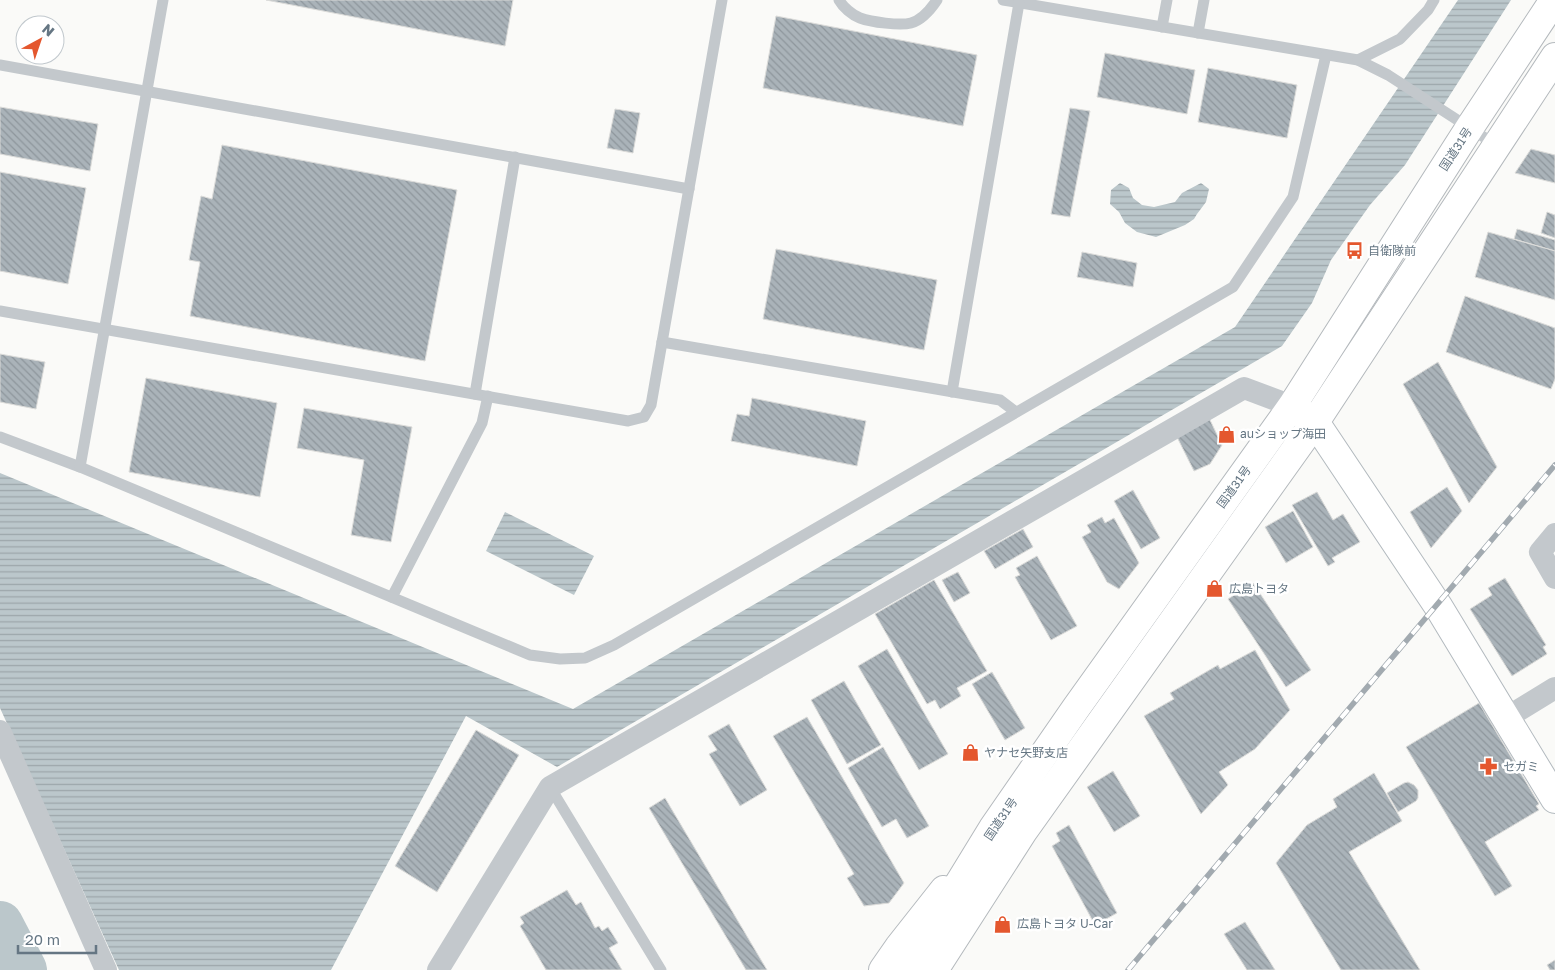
<svg xmlns="http://www.w3.org/2000/svg" width="1555" height="970" font-family="'Golos Text','Noto Sans JP',sans-serif">
  <defs>
    <pattern id="water-rules" width="6" height="5" patternUnits="userSpaceOnUse" patternTransform="scale(1.25)"><rect width="6" height="5" fill="#bbc7cb"/><path d="M0 2.5h6" fill="none" stroke="#9ca6aa"/></pattern>
    <pattern id="building-back-hatch" width="6" height="6" patternUnits="userSpaceOnUse" patternTransform="scale(1.25)"><rect width="6" height="6" fill="#aab3b9"/><path d="M-1 5l2 2M0 0l6 6M5-1l2 2" fill="none" stroke="#8e969c"/></pattern>
  </defs>
  <rect width="100%" height="100%" fill="#fafaf8"/>
  <g fill="url(#water-rules)">
    <path d="M1458 0H1511L1405 165 1370 205 1331 260 1312 303 1282 346 557 767 466 716 331 970H119L0 708V473L573 709 1235 327Z"/>
    <path d="M1120 183 1129 188 1133 198 1142 205 1154 207 1175 202 1182 193 1201 183 1209 189 1206 202 1197 214 1194 219 1185 225 1156 237 1137 232 1125 223 1119 212 1110 204 1111 190Z"/>
    <path d="M505 512 594 556 574 595 486 551Z"/>
  </g>
  <g fill="none" stroke-linecap="round" stroke-linejoin="round">
    <path stroke="#bbc7cb" stroke-width="46" d="M0 924 24 970"/>
  </g>
  <g fill="url(#building-back-hatch)" stroke="#dcdcda">
    <path d="M266 0H513L505 46Z"/>
    <path d="M776 16 977 55 963 126 763 88Z"/>
    <path d="M1105 53 1195 70 1187 114 1097 97Z"/>
    <path d="M1208 68 1297 85 1287 138 1198 122Z"/>
    <path d="M0 107 98 124 90 171 0 154Z"/>
    <path d="M1070 108 1090 111 1070 217 1051 214Z"/>
    <path d="M615 109 640 113 633 153 607 148Z"/>
    <path d="M222 145 457 190 425 361 190 316 200 262 189 260 201 196 212 199Z"/>
    <path d="M1531 149 1555 155V183L1515 173Z"/>
    <path d="M0 172 86 188 68 284 0 271Z"/>
    <path d="M1547 212 1555 215V238L1541 233Z"/>
    <path d="M1517 229 1555 240V251L1514 239Z"/>
    <path d="M1488 232 1555 251V300L1475 277Z"/>
    <path d="M776 249 937 280 924 350 763 319Z"/>
    <path d="M1082 252 1137 263 1133 287 1077 277Z"/>
    <path d="M1465 296 1555 328V379L1551 389 1446 352Z"/>
    <path d="M0 354 45 362 36 409 0 402Z"/>
    <path d="M1438 362 1497 467 1469 503 1403 384Z"/>
    <path d="M146 378 277 403 260 497 129 472Z"/>
    <path d="M752 398 866 421 857 466 731 441 737 414 749 416Z"/>
    <path d="M304 408 412 427 391 542 351 535 364 460 297 448Z"/>
    <path d="M1209 418 1222 445 1210 464 1194 471 1177 437Z"/>
    <path d="M1447 487 1462 511 1431 548 1410 512Z"/>
    <path d="M1133 490 1160 538 1141 549 1114 501Z"/>
    <path d="M1317 492 1333 520 1343 514 1360 542 1332 558 1335 562 1328 566 1292 505Z"/>
    <path d="M1293 511 1313 547 1286 563 1265 527Z"/>
    <path d="M1102 517 1105 523 1114 518 1139 563 1119 589 1107 582 1082 537 1091 532 1087 525Z"/>
    <path d="M1023 529 1033 547 995 569 984 551Z"/>
    <path d="M1037 556 1077 626 1051 640 1015 577 1020 575 1016 568Z"/>
    <path d="M958 572 970 593 954 602 942 580Z"/>
    <path d="M1505 578 1546 645 1543 647 1547 654 1512 676 1470 609 1492 595 1488 588Z"/>
    <path d="M934 580 987 671 957 688 961 696 940 709 935 700 927 704 875 614Z"/>
    <path d="M1253 583 1311 670 1286 687 1228 599Z"/>
    <path d="M887 649 948 754 919 770 858 666Z"/>
    <path d="M1255 650 1290 710 1255 749 1219 772 1228 785 1201 814 1144 716 1174 699 1170 693 1218 665 1220 669Z"/>
    <path d="M992 672 1025 728 1005 740 972 684Z"/>
    <path d="M844 681 881 745 847 764 811 700Z"/>
    <path d="M1479 703 1539 804 1536 806 1539 810 1485 842 1512 886 1495 896 1406 747Z"/>
    <path d="M807 717 904 883 889 903 864 906 847 878 854 874 773 736Z"/>
    <path d="M729 724 767 790 740 806 709 754 717 750 708 736Z"/>
    <path d="M476 730 519 755 437 892 395 866Z"/>
    <path d="M883 747 929 826 907 838 896 819 882 827 848 768Z"/>
    <path d="M1113 771 1140 816 1114 832 1087 787Z"/>
    <path d="M1374 773 1402 821 1349 852 1420 970H1341L1276 863 1307 825 1337 807 1333 799Z"/>
    <path d="M1408 782 1414 785 1418 790V798L1416 801 1398 812 1387 793 1404 783Z"/>
    <path d="M665 798 767 970H746L649 808Z"/>
    <path d="M1069 825 1117 913 1095 925 1052 846 1060 841 1056 833Z"/>
    <path d="M567 890 576 905 581 902 595 928 599 926 602 931 608 927 618 943 609 948 622 970H546L520 926 524 923 520 917Z"/>
    <path d="M1245 922 1275 970H1247L1224 934Z"/>
    <path d="M1555 960V970H1550L1547 965Z"/>
  </g>
  <g fill="none" stroke-linecap="round" stroke-linejoin="round">
    <defs>
      <path id="secondary" d="M1297 410 1315 422 1438 606 1555 799"/>
      <path id="primary" d="M883 970 899 947 944 890"/>
      <g id="highway">
        <path d="M906 970 993 828 1076 708 1292 406 1470 127 1554 0"/>
        <path d="M934 970 1024 830 1315 422 1555 57"/>
      </g>
    </defs>
    <use href="#secondary" stroke="#b3babf" stroke-width="30"/>
    <use href="#primary" stroke="#b5babe" stroke-width="30"/>
    <use href="#highway" stroke="#b4b9bd" stroke-width="30"/>
    <g stroke="#c3c8cc" stroke-width="11">
      <path d="M839 0C843 7 852 15 860 18 871 22 900 26 911 23 922 20 931 9 937 0"/>
      <path d="M1003 0 1358 60 1388 75 1496 145"/>
      <path d="M1162 27 1167 0"/>
      <path d="M1198 33 1204 0"/>
      <path d="M1358 60 1400 39 1428 10 1434 0"/>
      <path d="M0 65 689 189"/>
      <path d="M0 311 628 421 644 417 651 405 722 0"/>
      <path d="M662 342 1000 400 1016 412"/>
      <path d="M952 392 1019 3"/>
      <path d="M475 394 515 157"/>
      <path d="M0 437 80 467 530 655 560 659 585 658 614 645 1233 287 1293 197 1326 55"/>
      <path d="M80 467 163 0"/>
      <path d="M392 597 482 423 488 396"/>
      <path d="M550 787 661 970"/>
    </g>
    <g stroke="#c3c8cc" stroke-width="22">
      <path d="M1555 534 1540 552 1555 578"/>
      <path d="M1506 718 1555 688"/>
      <path d="M0 731 106 970"/>
      <path d="M438 970 550 787 1244 388 1292 406"/>
    </g>
    <use href="#secondary" stroke="#fff" stroke-width="28"/>
    <use href="#primary" stroke="#fff" stroke-width="28"/>
    <use href="#highway" stroke="#fff" stroke-width="28"/>
    <defs>
      <path id="rail" d="M1128 970 1555 465"/>
    </defs>
    <use href="#rail" stroke="#a2aab0" stroke-width="5.5"/>
    <use href="#rail" stroke="#fff" stroke-width="4" stroke-dasharray="11" stroke-linecap="butt"/>
  </g>
  <defs>
    <symbol id="bus-bare" viewBox="-9 -9 18 18"><path d="M-5-6H5V4H4V6H2V4H-2V6H-4V4H-5ZM-3.5-4V0h7V-4ZM-3.5 1.2v1.5H-2V1.2ZM2 1.2v1.5H3.5V1.2Z" fill="#e4572e" stroke="#fff" stroke-width="2.5" paint-order="stroke"/></symbol>
    <symbol id="shop-bare" viewBox="-9 -9 18 18"><path d="M-5-2.5h2.3a2.7 3.5 0 0 1 5.4 0H5L5.5 6h-11ZM-1.5-2.5h3a1.5 2.3 0 0 0-3 0Z" fill="#e4572e" stroke="#fff" stroke-width="2.5" paint-order="stroke"/></symbol>
    <symbol id="pharmacy-bare" viewBox="-9 -9 18 18"><path d="M-2-6h4v4h4v4h-4v4h-4v-4h-4v-4h4Z" fill="#e4572e" stroke="#fff" stroke-width="2.5" paint-order="stroke"/></symbol>
  </defs>
  <g fill-rule="evenodd">
    <use href="#bus-bare" x="1342" y="238" width="25" height="25"/>
    <use href="#shop-bare" x="1214" y="422" width="25" height="25"/>
    <use href="#shop-bare" x="1202" y="576" width="25" height="25"/>
    <use href="#shop-bare" x="958" y="740" width="25" height="25"/>
    <use href="#pharmacy-bare" x="1476" y="754" width="25" height="25"/>
    <use href="#shop-bare" x="990" y="912" width="25" height="25"/>
  </g>
  <g text-anchor="middle" stroke-width="5" stroke-linejoin="round" paint-order="stroke">
    <g font-size="12" fill="#657683" stroke="#fff">
      <text transform="translate(1456 149) rotate(-57)" y="4">国道31号</text>
      <text transform="translate(1234 487) rotate(-54)" y="4">国道31号</text>
      <text transform="translate(1001 819) rotate(-56)" y="4">国道31号</text>
    </g>
    <g font-size="12" fill="#657683" stroke="#fff" text-anchor="start">
      <text x="1368" y="255">自衛隊前</text>
      <text x="1240" y="438">auショップ海田</text>
      <text x="1229" y="593">広島トヨタ</text>
      <text x="984" y="757">ヤナセ矢野支店</text>
      <text x="1503" y="771">セガミ</text>
      <text x="1017" y="928">広島トヨタ U-Car</text>
    </g>
  </g>
  <g transform="translate(40 40) rotate(40)"><circle r="24" fill="#ffffff" stroke="#c1c8cd"/>
  <path d="M0-4L9 19L0 12L-9 19Z" fill="#e4572e"/>
  <text y="-8" font-size="14" font-weight="bold" text-anchor="middle" fill="#657683">N</text>
  </g>
  <path d="M18 945v8h78v-8" fill="none" stroke="#657683" stroke-width="2.5"/>
  <text x="25" y="945" font-size="15" fill="#657683" stroke="#ffffff" stroke-width="4" paint-order="stroke">20 m</text>
</svg>
